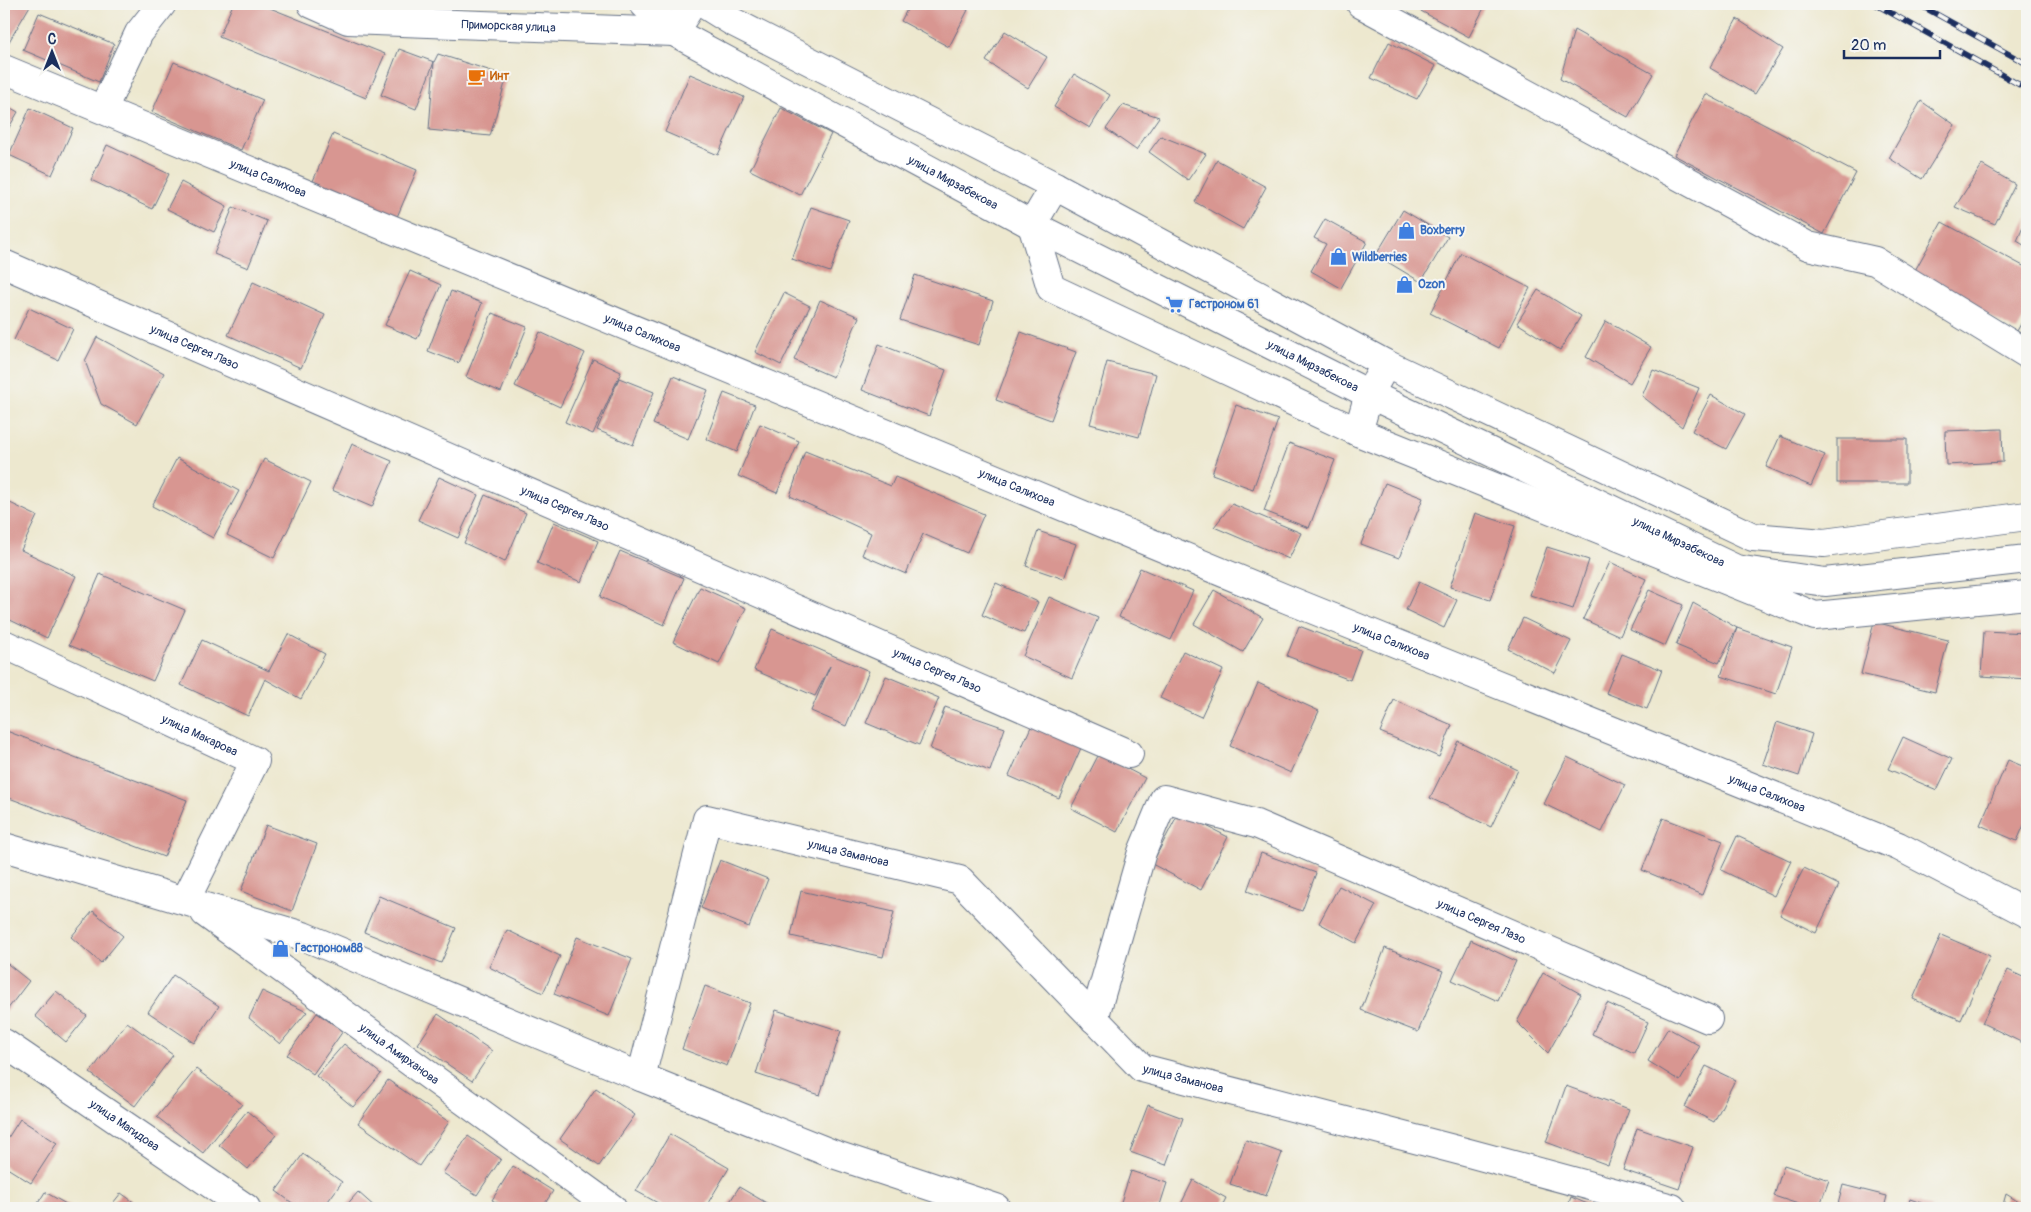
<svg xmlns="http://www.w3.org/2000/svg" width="2031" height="1212" font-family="Pangolin,sans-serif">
  <rect width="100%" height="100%" fill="#f6f6f2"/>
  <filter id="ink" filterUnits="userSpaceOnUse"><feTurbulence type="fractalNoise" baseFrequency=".02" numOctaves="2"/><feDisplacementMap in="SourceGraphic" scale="10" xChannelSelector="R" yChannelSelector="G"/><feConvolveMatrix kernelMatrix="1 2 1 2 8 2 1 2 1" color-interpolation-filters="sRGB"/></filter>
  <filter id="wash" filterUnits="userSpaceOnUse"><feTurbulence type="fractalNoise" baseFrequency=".0096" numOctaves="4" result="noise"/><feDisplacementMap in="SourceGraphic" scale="20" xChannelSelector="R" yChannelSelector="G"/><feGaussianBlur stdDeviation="1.12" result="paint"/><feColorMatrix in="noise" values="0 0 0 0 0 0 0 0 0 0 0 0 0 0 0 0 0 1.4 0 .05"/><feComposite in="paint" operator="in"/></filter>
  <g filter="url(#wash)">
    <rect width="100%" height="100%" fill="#ede8cf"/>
    <g id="blocks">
      <g fill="#d89691">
        <path d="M4 4H31L7 45 4 43Z"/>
        <path d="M233 4H260L385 54 366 98 219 37Z"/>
        <path d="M910 4H956L968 10 949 47 901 21Z"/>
        <path d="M1408 4H1486L1469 37Z"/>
        <path d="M39 13 114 44 99 82 23 50Z"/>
        <path d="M1737 19 1783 49 1755 94 1710 68Z"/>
        <path d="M1574 30 1653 74 1628 117 1560 79Z"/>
        <path d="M1005 31 1047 57 1028 88 986 61Z"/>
        <path d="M1389 42 1436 66 1417 99 1371 78Z"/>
        <path d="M399 49 434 62 438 54 507 76 490 136 429 130 434 62 416 109 381 95Z"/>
        <path d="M174 62 263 100 241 150 152 112Z"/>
        <path d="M690 74 744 97 718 155 665 132Z"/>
        <path d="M1074 74 1110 95 1090 128 1054 107Z"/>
        <path d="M1706 94 1856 173 1824 234 1674 155Z"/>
        <path d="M1921 101 1955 125 1922 179 1889 158Z"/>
        <path d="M4 104 18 112 4 136Z"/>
        <path d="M1123 105 1159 117 1136 150 1106 129Z"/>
        <path d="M30 108 73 128 52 175 9 155Z"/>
        <path d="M781 108 831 134 800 195 750 170Z"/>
        <path d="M333 134 417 170 397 217 313 181Z"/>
        <path d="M1161 136 1206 154 1188 180 1149 152Z"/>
        <path d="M107 145 169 174 152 209 91 180Z"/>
        <path d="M1217 160 1266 187 1243 229 1195 202Z"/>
        <path d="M1982 165 2015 184 1995 224 1955 207Z"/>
        <path d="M181 182 227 206 214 232 167 209Z"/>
        <path d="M233 207 267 221 248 268 214 254Z"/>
        <path d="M811 207 849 220 830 272 792 259Z"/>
        <path d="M1403 210 1448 237 1421 282 1376 255Z"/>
        <path d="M2027 218V247L2017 241Z"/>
        <path d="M1325 219 1367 242 1341 288 1311 271 1326 244 1314 238Z"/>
        <path d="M1942 222 2027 268V313L2017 331 1913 274Z"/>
        <path d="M1461 253 1530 288 1499 348 1430 313Z"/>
        <path d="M410 271 441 285 417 339 385 325Z"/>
        <path d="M915 275 993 301 979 345 900 320Z"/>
        <path d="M253 282 325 315 301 368 228 335Z"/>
        <path d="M1538 290 1581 316 1560 350 1517 323Z"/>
        <path d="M451 291 482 303 459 363 428 351Z"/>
        <path d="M784 293 810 306 781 365 755 352Z"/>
        <path d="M820 300 859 317 833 377 794 360Z"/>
        <path d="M29 308 73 329 58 360 14 340Z"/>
        <path d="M492 313 527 327 501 392 466 377Z"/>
        <path d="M1606 321 1651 347 1630 383 1586 357Z"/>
        <path d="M540 332 585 353 560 407 515 386Z"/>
        <path d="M1021 332 1076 352 1051 420 996 400Z"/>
        <path d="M97 337 164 373 137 424 101 404 85 361Z"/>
        <path d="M879 344 946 370 929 416 862 390Z"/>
        <path d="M593 359 621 372 593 434 565 422Z"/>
        <path d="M1107 362 1156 374 1139 437 1090 424Z"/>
        <path d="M1653 370 1699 388 1682 427 1642 396Z"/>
        <path d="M673 376 708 390 688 439 653 424Z"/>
        <path d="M619 378 654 392 633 445 597 430Z"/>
        <path d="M724 393 755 405 737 452 706 439Z"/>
        <path d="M1711 395 1745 414 1726 449 1692 431Z"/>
        <path d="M1236 405 1278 420 1253 489 1212 474Z"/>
        <path d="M760 424 799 441 777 493 738 476Z"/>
        <path d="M2002 429 2003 462 1946 465 1945 431Z"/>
        <path d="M1780 436 1825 455 1811 486 1766 467Z"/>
        <rect x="1837" y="439" width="70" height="44"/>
        <path d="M1289 443 1335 460 1309 528 1264 511Z"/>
        <path d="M352 444 392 461 372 507 332 490Z"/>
        <path d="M805 451 891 486 895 477 984 514 967 553 923 534 906 574 862 555 871 533 790 496Z"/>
        <path d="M177 458 239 491 213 538 152 506Z"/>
        <path d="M264 459 311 482 274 558 227 535Z"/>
        <path d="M439 477 478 495 458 538 418 520Z"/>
        <path d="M1385 483 1423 498 1399 558 1361 544Z"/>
        <path d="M485 495 526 513 505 562 464 543Z"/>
        <path d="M4 500 37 516 21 550 76 576 47 638 4 617Z"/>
        <path d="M1232 504 1301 533 1289 559 1214 527Z"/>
        <path d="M1475 513 1515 526 1490 600 1450 587Z"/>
        <path d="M554 522 598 541 581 582 537 563Z"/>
        <path d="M1038 531 1076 544 1064 579 1026 566Z"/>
        <path d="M1547 547 1589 560 1573 609 1530 595Z"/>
        <path d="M620 551 684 578 664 625 600 597Z"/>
        <path d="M1610 562 1646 579 1620 636 1583 619Z"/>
        <path d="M1140 568 1193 591 1171 640 1119 617Z"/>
        <path d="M100 574 185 610 153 681 69 645Z"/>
        <path d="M1419 582 1457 600 1444 628 1406 610Z"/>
        <path d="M996 583 1038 602 1024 633 982 615Z"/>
        <path d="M700 587 746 608 719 664 673 642Z"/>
        <path d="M1214 590 1263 618 1243 652 1194 624Z"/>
        <path d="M1649 590 1683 605 1665 646 1630 630Z"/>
        <path d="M1049 597 1098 618 1072 678 1023 656Z"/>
        <path d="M1693 603 1737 628 1792 647 1776 694 1721 676 1737 628 1719 663 1676 645Z"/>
        <path d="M1523 618 1571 641 1555 673 1508 649Z"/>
        <path d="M1874 622 1948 640 1935 692 1861 674Z"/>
        <path d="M1299 626 1361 650 1350 680 1287 656Z"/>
        <path d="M772 629 869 671 846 726 811 711 830 666 815 696 754 670Z"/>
        <path d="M1984 631 2027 633V679L1981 676Z"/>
        <path d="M288 634 325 654 301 699 265 679 248 716 181 685 202 640 269 671Z"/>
        <path d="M1183 651 1223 670 1201 717 1160 698Z"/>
        <path d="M1622 654 1662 670 1647 709 1606 693Z"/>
        <path d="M886 676 939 698 919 745 866 723Z"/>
        <path d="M1258 683 1319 711 1291 773 1230 746Z"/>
        <path d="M1394 700 1452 725 1439 757 1380 732Z"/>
        <path d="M945 707 1005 728 990 771 930 749Z"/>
        <path d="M1034 720 1084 741 1059 798 1009 776Z"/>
        <path d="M1777 722 1812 734 1799 776 1763 764Z"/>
        <path d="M4 730 187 800 164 857 4 796Z"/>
        <path d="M1903 737 1952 759 1937 790 1888 769Z"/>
        <path d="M1458 741 1518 770 1491 827 1430 798Z"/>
        <path d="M1099 754 1145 778 1117 832 1071 808Z"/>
        <path d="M1567 757 1625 785 1602 832 1544 804Z"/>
        <path d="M2008 760 2027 768V818L2017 841 1980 825Z"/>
        <path d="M1179 812 1228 837 1201 890 1152 864Z"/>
        <path d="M1663 818 1723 841 1702 895 1642 870Z"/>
        <path d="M266 825 317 844 292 911 241 891Z"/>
        <path d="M1737 836 1791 861 1774 896 1721 870Z"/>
        <path d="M1261 853 1316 873 1302 911 1247 891Z"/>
        <path d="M720 860 768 879 749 927 701 908Z"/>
        <path d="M1804 868 1839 885 1816 933 1780 915Z"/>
        <path d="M1339 886 1376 905 1356 943 1319 923Z"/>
        <path d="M801 891 894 912 883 957 791 936Z"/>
        <path d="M379 896 456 928 441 963 364 932Z"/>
        <path d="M93 911 123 936 101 963 71 937Z"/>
        <path d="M507 930 560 956 543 993 489 967Z"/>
        <path d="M1941 935 1990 956 1961 1020 1913 999Z"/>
        <path d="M577 937 632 959 609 1016 554 994Z"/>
        <path d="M1471 940 1516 961 1498 1001 1452 980Z"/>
        <path d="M1385 948 1443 971 1418 1032 1361 1010Z"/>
        <path d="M4 961 29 981 4 1014Z"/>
        <path d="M2008 970 2027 979V1045L1982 1023Z"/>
        <path d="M1543 973 1581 994 1548 1053 1517 1022Z"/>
        <path d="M173 975 219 1006 194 1043 148 1012Z"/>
        <path d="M705 986 750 1003 727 1066 682 1049Z"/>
        <path d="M56 991 87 1016 66 1042 35 1016Z"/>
        <path d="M262 991 307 1012 280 1044 249 1018Z"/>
        <path d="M1607 1003 1648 1022 1634 1053 1592 1034Z"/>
        <path d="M776 1010 841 1031 820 1095 756 1074Z"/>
        <path d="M317 1013 343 1031 313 1074 287 1055Z"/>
        <path d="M438 1014 492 1051 472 1081 418 1044Z"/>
        <path d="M127 1022 173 1055 135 1106 90 1073Z"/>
        <path d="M1668 1028 1700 1046 1680 1081 1648 1061Z"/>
        <path d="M344 1044 381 1074 353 1107 316 1076Z"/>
        <path d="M1706 1066 1735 1080 1714 1122 1685 1107Z"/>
        <path d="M196 1069 242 1104 203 1153 157 1117Z"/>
        <path d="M388 1080 449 1122 419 1166 358 1123Z"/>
        <path d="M1566 1086 1629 1109 1608 1165 1546 1142Z"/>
        <path d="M596 1088 635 1115 599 1166 560 1139Z"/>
        <path d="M1148 1105 1183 1118 1166 1165 1130 1152Z"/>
        <path d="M247 1111 276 1135 248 1169 219 1145Z"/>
        <path d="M20 1119 57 1143 31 1183 4 1166V1144Z"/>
        <path d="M1637 1128 1693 1147 1679 1189 1623 1170Z"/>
        <path d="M670 1134 729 1168 705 1208H667L636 1191Z"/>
        <path d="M468 1136 501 1159 477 1195 443 1173Z"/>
        <path d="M1246 1140 1282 1153 1266 1196 1230 1184Z"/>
        <path d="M303 1154 342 1182 323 1208H299L276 1191Z"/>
        <path d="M1784 1165 1829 1180 1819 1208H1810L1774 1196Z"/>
        <path d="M513 1166 553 1191 542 1208H506L492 1200Z"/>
        <path d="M1131 1171 1167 1183 1159 1208H1119Z"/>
        <path d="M1193 1180 1226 1198 1221 1208H1179Z"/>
        <path d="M1843 1185 1887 1196 1884 1208H1837Z"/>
        <path d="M739 1187 775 1208H726Z"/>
        <path d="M45 1192 73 1208H35Z"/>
        <path d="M358 1192 376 1208H344Z"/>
        <path d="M121 1193 142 1208H109Z"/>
        <path d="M2006 1194 2027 1207V1208H2002Z"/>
        <path d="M1571 1197 1597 1208H1567Z"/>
        <path d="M1910 1199 1935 1208H1907Z"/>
      </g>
    </g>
  </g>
  <g filter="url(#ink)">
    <use href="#blocks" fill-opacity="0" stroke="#647086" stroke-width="1"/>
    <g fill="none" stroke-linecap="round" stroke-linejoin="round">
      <defs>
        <g id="minor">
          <path id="s1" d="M312 4 348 20 674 32 692 4"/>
          <path d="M1361 4 1808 246 1875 261 2027 354"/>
          <path id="s2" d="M4 69 1289 600 1898 846 2027 913"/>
          <path d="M103 109 139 33 162 4"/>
          <path d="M1055 186 1032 225 1051 288 1358 432"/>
          <path id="s3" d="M4 264 1129 754"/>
          <path d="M1386 364 1369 394 1358 432 1815 616 2027 595"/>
          <path id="s4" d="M4 644 255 761 186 899"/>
          <path id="s5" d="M4 847 303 936 641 1077 707 819 960 880 1142 1068 1465 1152 1672 1208"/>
          <path id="s6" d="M205 913 612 1208"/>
          <path id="s7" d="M1094 1019 1142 852 1164 799 1256 824 1708 1019"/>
          <path id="s8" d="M4 1043 246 1208"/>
          <path d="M641 1077 833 1154 996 1208"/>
        </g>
        <g id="major">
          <path id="s9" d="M644 4 674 32 1032 225 1369 394 1736 569 1825 582 2027 559"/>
          <path d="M704 4 733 22 1055 186 1386 364 1753 537 1824 543 2027 516"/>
        </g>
      </defs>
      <use href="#minor" stroke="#647086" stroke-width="30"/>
      <use href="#major" stroke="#647086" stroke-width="30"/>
      <use href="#minor" stroke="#fff" stroke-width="28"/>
      <use href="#major" stroke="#fff" stroke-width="28"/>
      <defs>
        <g id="rail">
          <path d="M1875 4 2027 89"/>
          <path d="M1918 4 2027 64"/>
        </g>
      </defs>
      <use href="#rail" stroke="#1b2f5e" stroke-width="5.5"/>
      <use href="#rail" stroke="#f6f6f2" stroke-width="4" stroke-dasharray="11" stroke-linecap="butt"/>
    </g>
  </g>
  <defs>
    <symbol id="cafe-bare" viewBox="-9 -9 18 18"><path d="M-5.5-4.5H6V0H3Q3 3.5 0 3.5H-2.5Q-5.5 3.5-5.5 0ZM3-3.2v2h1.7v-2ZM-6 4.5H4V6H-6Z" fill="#e8710a" stroke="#f6f6f2" stroke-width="2.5" paint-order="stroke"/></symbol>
    <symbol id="shop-bare" viewBox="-9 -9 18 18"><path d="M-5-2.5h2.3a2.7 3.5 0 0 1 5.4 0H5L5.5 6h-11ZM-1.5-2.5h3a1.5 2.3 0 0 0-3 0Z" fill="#3f7fe0" stroke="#f6f6f2" stroke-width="2.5" paint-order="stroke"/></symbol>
    <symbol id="supermarket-bare" viewBox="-9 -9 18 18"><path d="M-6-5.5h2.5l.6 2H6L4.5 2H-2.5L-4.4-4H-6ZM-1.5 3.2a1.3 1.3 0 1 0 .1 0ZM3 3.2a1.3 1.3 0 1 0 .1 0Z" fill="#3f7fe0" stroke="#f6f6f2" stroke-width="2.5" paint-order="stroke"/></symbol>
  </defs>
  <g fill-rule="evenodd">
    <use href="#cafe-bare" x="464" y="64" width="25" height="25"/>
    <use href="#shop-bare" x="1394" y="218" width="25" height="25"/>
    <use href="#shop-bare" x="1326" y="244" width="25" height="25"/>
    <use href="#shop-bare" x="1392" y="272" width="25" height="25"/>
    <use href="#supermarket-bare" x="1162" y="292" width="25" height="25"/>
    <use href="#shop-bare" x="268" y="936" width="25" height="25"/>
  </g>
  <g text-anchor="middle" stroke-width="4" stroke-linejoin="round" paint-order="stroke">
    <g font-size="12" fill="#1b2f5e" stroke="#f6f6f2">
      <text dy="4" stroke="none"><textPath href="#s1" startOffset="200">Приморская улица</textPath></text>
      <text dy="4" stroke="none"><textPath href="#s2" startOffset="286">улица Салихова</textPath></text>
      <text dy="4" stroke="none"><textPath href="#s9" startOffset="358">улица Мирзабекова</textPath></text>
      <text dy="4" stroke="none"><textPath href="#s2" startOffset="691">улица Салихова</textPath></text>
      <text dy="4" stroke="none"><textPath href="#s3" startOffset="208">улица Сергея Лазо</textPath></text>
      <text dy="4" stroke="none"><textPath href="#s9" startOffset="762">улица Мирзабекова</textPath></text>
      <text dy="4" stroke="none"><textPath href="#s2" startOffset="1096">улица Салихова</textPath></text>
      <text dy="4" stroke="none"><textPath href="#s3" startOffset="612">улица Сергея Лазо</textPath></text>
      <text dy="4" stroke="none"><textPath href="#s9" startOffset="1168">улица Мирзабекова</textPath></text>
      <text dy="4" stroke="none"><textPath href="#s2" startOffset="1501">улица Салихова</textPath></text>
      <text dy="4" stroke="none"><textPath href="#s3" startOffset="1018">улица Сергея Лазо</textPath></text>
      <text dy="4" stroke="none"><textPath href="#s4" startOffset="216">улица Макарова</textPath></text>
      <text dy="4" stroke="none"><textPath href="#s2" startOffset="1906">улица Салихова</textPath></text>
      <text dy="4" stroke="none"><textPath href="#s5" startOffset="1090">улица Заманова</textPath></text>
      <text dy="4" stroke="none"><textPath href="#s7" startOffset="572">улица Сергея Лазо</textPath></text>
      <text dy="4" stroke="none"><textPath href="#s6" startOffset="240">улица Амирханова</textPath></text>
      <text dy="4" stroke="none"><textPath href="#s5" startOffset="1509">улица Заманова</textPath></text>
      <text dy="4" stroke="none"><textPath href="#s8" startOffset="146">улица Магидова</textPath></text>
    </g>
    <g font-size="12" font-weight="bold" fill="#c56008" stroke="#f6f6f2" text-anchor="start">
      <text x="490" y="80">Инт</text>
    </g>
    <g font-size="12" font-weight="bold" fill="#366cbe" stroke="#f6f6f2" text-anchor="start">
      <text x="1420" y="234">Boxberry</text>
      <text x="1352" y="261">Wildberries</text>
      <text x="1418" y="288">Ozon</text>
      <text x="1189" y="308">Гастроном 61</text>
      <text x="295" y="952">Гастроном88</text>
    </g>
  </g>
  <rect width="2031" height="1212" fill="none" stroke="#f6f6f2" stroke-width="20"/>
  <g transform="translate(52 52)" stroke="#f6f6f2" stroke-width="4" paint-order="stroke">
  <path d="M0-4L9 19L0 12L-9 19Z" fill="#1b2f5e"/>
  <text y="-8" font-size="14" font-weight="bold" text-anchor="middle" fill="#1b2f5e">С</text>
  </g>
  <path d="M1844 50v8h96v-8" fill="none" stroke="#1b2f5e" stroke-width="2.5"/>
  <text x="1851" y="50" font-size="15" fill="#1b2f5e" stroke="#f6f6f2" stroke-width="4" paint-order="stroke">20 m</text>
</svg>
